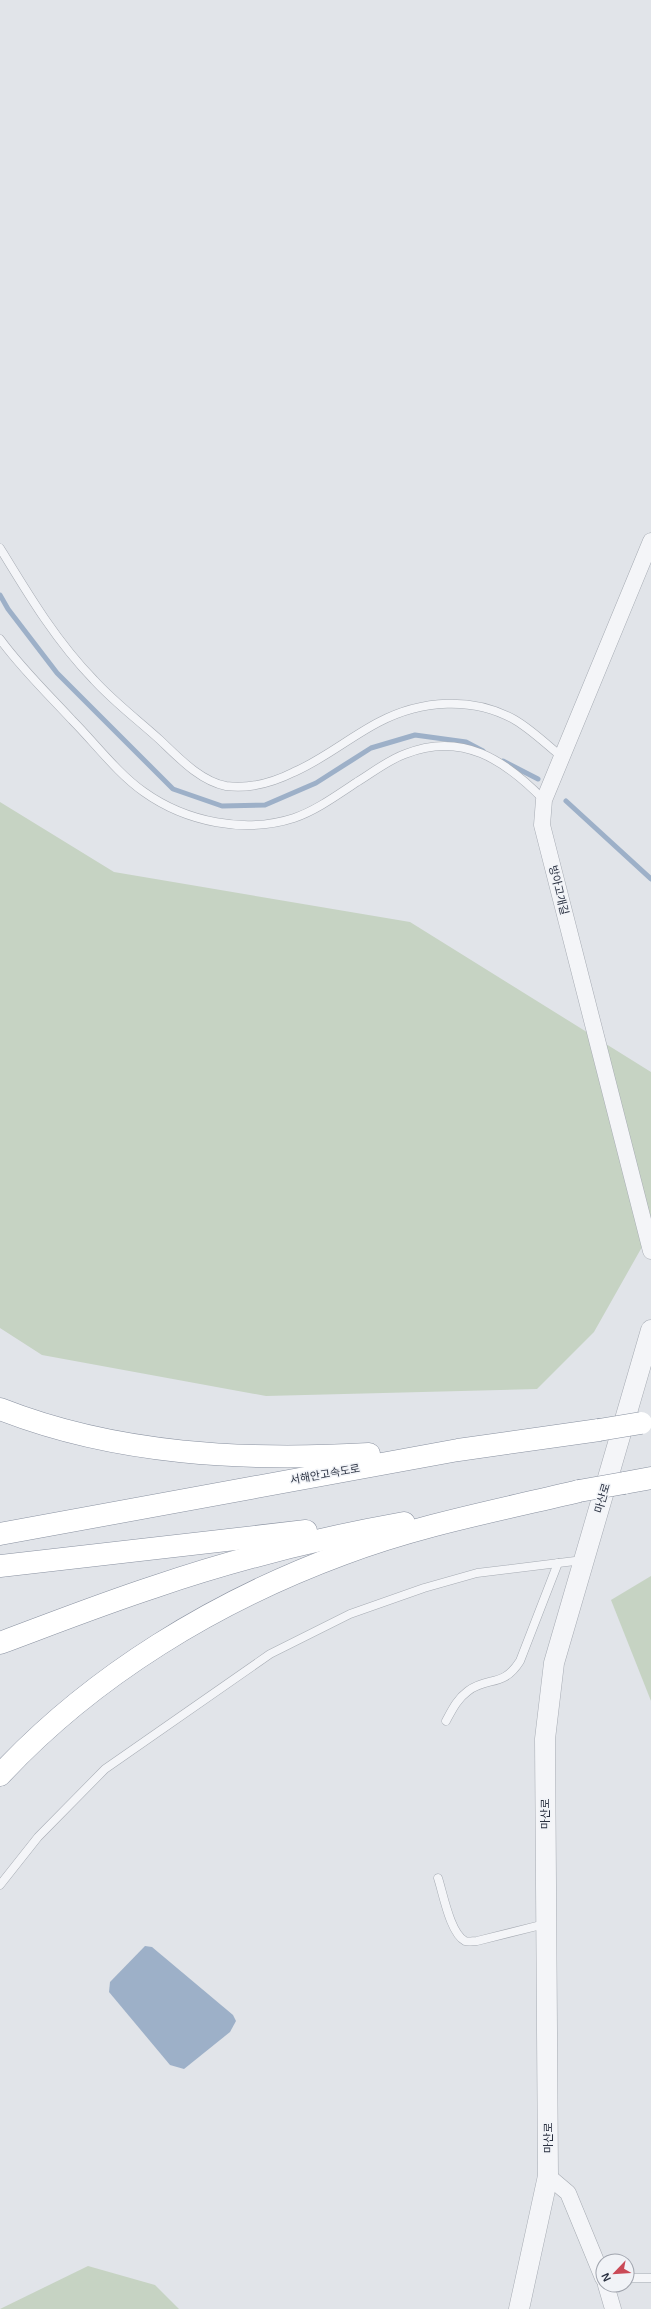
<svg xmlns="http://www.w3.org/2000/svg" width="651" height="2309" font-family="Arial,'Noto Sans KR',sans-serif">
  <rect width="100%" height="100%" fill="#e1e4e9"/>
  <g fill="#c6d3c3">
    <path d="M0 802 114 872 410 922 651 1072V1231L594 1332 537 1389 266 1396 42 1355 0 1328Z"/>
    <path d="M651 1576V1701L611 1600Z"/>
    <path d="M88 2266 155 2285 179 2309H0Z"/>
  </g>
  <path fill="#9db0c8" d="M145 1946 152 1947 233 2015 236 2021 230 2032 184 2069 170 2065 109 1992 110 1982Z"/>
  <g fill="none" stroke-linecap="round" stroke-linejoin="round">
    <g stroke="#9db0c8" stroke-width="5">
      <path d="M0 595 8 609 57 673 173 789 222 806 265 805 316 783 371 748 415 735 466 742 483 751"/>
      <path d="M503 761 538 779"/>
      <path d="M566 801 651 879"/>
    </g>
    <defs>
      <g id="service">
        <path d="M0 548C28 594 56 641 94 680 114 702 138 720 160 740 178 757 200 781 226 786 249 789 274 782 294 772 324 759 350 737 379 722 421 700 473 696 515 720 532 730 547 745 562 757"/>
        <path d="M0 639C21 668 48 694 72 720 95 743 117 773 144 792 186 822 245 834 294 818 317 810 337 795 357 782 372 773 388 760 405 754 462 731 505 760 544 800"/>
        <path d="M446 1721C452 1710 457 1699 468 1691 488 1676 503 1688 520 1661L558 1563"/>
        <path d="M438 1878C443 1893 450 1933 465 1941 468 1942 473 1941 477 1941L545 1924"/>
        <path d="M0 1885 38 1837 105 1769 270 1654 350 1614 424 1588 477 1573 583 1560"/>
        <path d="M627 2278H651"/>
      </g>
      <g id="minor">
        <path d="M651 541 544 800 542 825 651 1251"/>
        <path d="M548 2176 568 2193 603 2278"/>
        <path d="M606 2285 613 2309"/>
      </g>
      <path id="tertiary" d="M519 2309 548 2176 545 1739 554 1663 651 1330"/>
      <g id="motorway">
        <path d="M0 1409C117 1455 245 1461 369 1454"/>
        <path d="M624 1483 651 1478"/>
        <path d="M0 1534 458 1450 599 1430"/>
        <path d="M0 1566 306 1531"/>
        <path d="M0 1643C51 1624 102 1604 154 1587 236 1559 320 1538 404 1523"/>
        <path d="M0 1775C93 1675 216 1601 343 1554 419 1525 500 1510 579 1491"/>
      </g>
    </defs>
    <use href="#service" stroke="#a6abb3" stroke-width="9"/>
    <use href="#minor" stroke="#a6abb3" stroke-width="17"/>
    <use href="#tertiary" stroke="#a6abb3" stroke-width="21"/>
    <use href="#motorway" stroke="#8991a0" stroke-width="23"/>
    <use href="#service" stroke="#f4f5f8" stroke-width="8"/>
    <use href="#minor" stroke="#f4f5f8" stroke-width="16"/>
    <use href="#tertiary" stroke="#f4f5f8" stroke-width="20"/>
    <use href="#motorway" stroke="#fff" stroke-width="22"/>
    <defs>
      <g id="motorway-bridge">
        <path d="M599 1430 641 1423"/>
        <path d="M579 1491 624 1483"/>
      </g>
    </defs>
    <use href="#motorway-bridge" stroke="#8991a0" stroke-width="23" stroke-linecap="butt"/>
    <use href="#motorway-bridge" stroke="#fff" stroke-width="22"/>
  </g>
  <g text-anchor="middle" stroke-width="3" stroke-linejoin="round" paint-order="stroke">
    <g font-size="11" fill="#2a3141" stroke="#f1f3f7">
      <text transform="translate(559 890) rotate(76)" y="4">방아고개길</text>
      <text transform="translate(325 1474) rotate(-10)" y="4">서해안고속도로</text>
      <text transform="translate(602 1498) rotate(-74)" y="4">마산로</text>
      <text transform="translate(545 1814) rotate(-90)" y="4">마산로</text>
      <text transform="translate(548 2138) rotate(-90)" y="4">마산로</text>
    </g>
  </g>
  <g transform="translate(615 2273) rotate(245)"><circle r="19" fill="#f1f3f7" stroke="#a1a5ae"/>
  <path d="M0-3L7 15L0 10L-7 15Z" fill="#ca4a57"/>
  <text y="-6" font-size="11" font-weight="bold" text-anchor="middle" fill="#2a3141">N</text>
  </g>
</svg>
